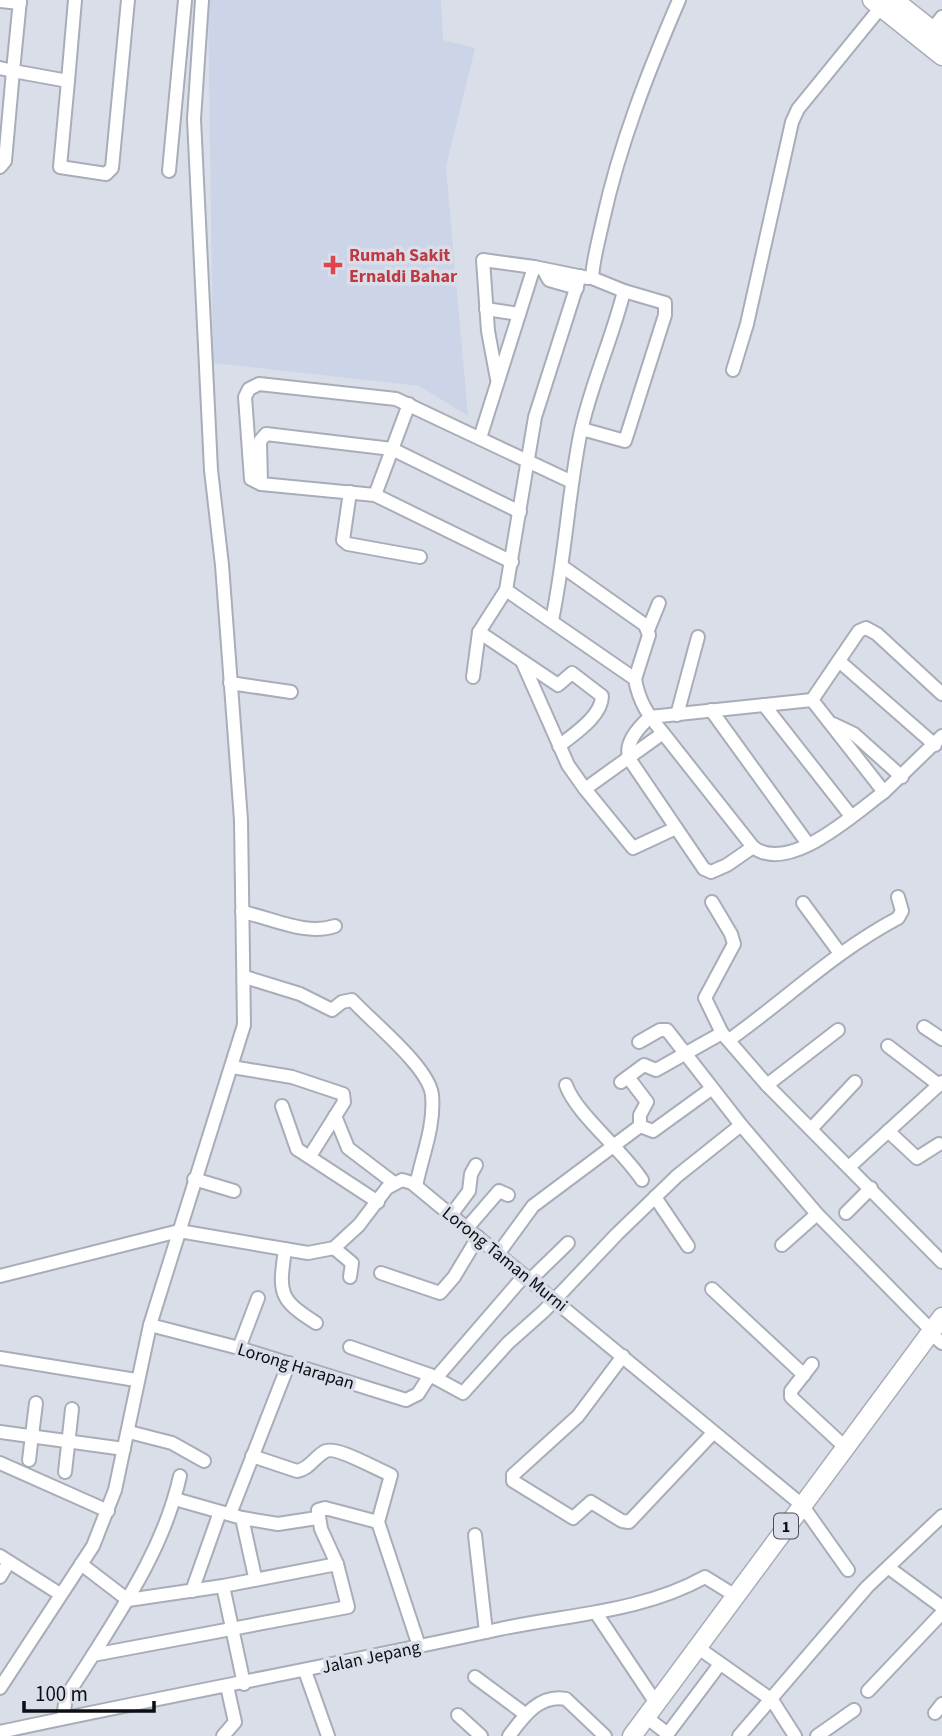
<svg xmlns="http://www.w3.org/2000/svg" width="942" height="1736" font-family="'Source Sans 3',sans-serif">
  <rect width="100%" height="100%" fill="#d9dee9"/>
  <path fill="#ccd5e7" d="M208 0H441L443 40 475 48 446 167 468 416 419 386 213 363Z"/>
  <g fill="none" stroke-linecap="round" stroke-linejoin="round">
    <defs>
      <g id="minor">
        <path d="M20 0 13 71 68 81 75 0"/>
        <path d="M0 1 20 3"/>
        <path d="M932 30 942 17"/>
        <path d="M0 68 13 71 5 161 0 167"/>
        <path d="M68 81 60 167 106 174 112 168 128 0"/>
        <path d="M169 171 185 0"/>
        <path d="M543 269 549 280 577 288"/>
        <path d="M580 276 535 417 506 590 635 679C639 702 648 715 663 733L753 847C789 875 855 813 884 792L812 700 650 717C638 728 623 744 630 760L704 869 711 872 727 865 753 847"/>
        <path d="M486 309 519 314"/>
        <path d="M733 370 747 324 792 122 798 109 881 7"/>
        <path d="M497 379 488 331 483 260 534 267"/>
        <path d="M582 429 625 441 665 315V303L624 291"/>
        <path d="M480 438 534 267 588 278"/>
        <path d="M261 484 251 479 245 397 249 389 259 384 396 399 572 482"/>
        <path d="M350 492 343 540 348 544 420 557"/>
        <path d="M375 495 409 404"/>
        <path d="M512 562 375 495 261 484 260 441 266 434 392 449 520 512"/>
        <path d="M563 567 645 625 649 635 635 679"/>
        <path d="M506 590 479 632 558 685 572 673 602 696C602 716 574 734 559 746"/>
        <path d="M552 620C565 558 568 496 580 435 590 386 612 340 624 291L592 278C593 259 599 239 603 220 620 143 648 72 679 0"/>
        <path d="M648 630 659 603"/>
        <path d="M522 661 568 765 585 789 663 733"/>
        <path d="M839 661 935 745"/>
        <path d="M473 677 479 632"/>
        <path d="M230 683 291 692"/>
        <path d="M812 700 859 631 866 628 877 634 942 694"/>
        <path d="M764 705 851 816"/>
        <path d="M711 710 808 844"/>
        <path d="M677 715 698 637"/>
        <path d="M833 724 854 734 902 777"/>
        <path d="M585 789 633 848 676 828"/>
        <path d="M884 792 942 736"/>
        <path d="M712 902 731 934 734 944 705 998 722 1033"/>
        <path d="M803 903 839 952"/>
        <path d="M242 912C273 918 305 936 335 926"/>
        <path d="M245 977 300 994 332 1010 342 1002 352 1000C371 1021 429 1067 432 1095 435 1126 422 1156 416 1186"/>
        <path d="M924 1027 942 1039"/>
        <path d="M838 1030 767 1085 942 1262"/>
        <path d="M729 1040C788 998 834 952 898 918L902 911 898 897"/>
        <path d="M639 1042 660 1030H667L741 1125 817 1214 932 1331"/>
        <path d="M888 1046 939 1085"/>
        <path d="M232 1067 292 1077 343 1094 344 1102 310 1156"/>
        <path d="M628 1077 647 1102 640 1115V1126"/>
        <path d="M621 1082 644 1065 656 1070 722 1033 767 1085"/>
        <path d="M566 1085C576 1114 622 1149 642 1180"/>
        <path d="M282 1106 297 1149 378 1202"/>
        <path d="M335 1116 348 1148 394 1183"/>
        <path d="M640 1126 653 1131 711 1089"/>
        <path d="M811 1129 855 1082"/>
        <path d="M888 1131 917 1158 939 1144"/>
        <path d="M849 1167 942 1082"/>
        <path d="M194 1179 234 1191"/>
        <path d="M655 1197 688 1246"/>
        <path d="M846 1213 871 1188"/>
        <path d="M451 1215 469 1191 471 1174 476 1165"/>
        <path d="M467 1228 499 1191 508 1195"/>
        <path d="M782 1245 817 1214"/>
        <path d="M334 1248 352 1263 350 1277"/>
        <path d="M285 1249C279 1293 278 1299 316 1323"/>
        <path d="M498 1254 533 1206 640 1126"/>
        <path d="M381 1273 440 1293 454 1277 478 1237"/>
        <path d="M0 1276 179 1231 308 1253 334 1248 359 1225 387 1188 402 1180 412 1183 802 1505 848 1570"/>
        <path d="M530 1280 568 1243"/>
        <path d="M712 1289 804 1375"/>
        <path d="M150 1325 239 1348 406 1400 418 1394 430 1375"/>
        <path d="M930 1333 942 1343"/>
        <path d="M350 1347 430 1375 463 1393 508 1343 544 1311 617 1234 677 1176 741 1125"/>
        <path d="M239 1348 258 1298"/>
        <path d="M623 1356 578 1416 513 1475V1481L573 1518 591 1502 622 1521 629 1522 713 1433"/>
        <path d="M0 1358 136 1380"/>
        <path d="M812 1364 791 1391V1397L846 1448"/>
        <path d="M436 1378 524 1276"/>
        <path d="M0 1432 124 1449"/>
        <path d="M129 1432 172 1443 204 1461"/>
        <path d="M252 1456 297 1471C309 1469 314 1458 324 1452 334 1444 378 1470 391 1475L378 1522 419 1646"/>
        <path d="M29 1460 36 1403"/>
        <path d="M0 1463 108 1511"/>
        <path d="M65 1472 72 1409"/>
        <path d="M175 1499 242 1518 255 1577"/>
        <path d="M230 1514 289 1363"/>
        <path d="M242 1518 278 1524 317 1518"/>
        <path d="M475 1535 486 1632"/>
        <path d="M0 1556 60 1594"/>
        <path d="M81 1564 128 1600 223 1586"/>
        <path d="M889 1568 942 1607"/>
        <path d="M0 1577 9 1562"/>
        <path d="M192 1591 220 1512"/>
        <path d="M596 1613 656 1703"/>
        <path d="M697 1647 772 1700 795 1736"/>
        <path d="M93 1655C129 1598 165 1543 180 1476"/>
        <path d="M305 1671 328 1736"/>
        <path d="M475 1677 525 1714"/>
        <path d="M244 1684 223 1586 337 1564"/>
        <path d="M0 1688 93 1546 115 1490 150 1325 244 1025 241 820 222 565 211 470 194 119 202 0"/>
        <path d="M868 1691 942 1613"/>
        <path d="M935 1713 942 1704"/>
        <path d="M458 1715 481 1736"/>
        <path d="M646 1717 664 1731 669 1732 720 1664"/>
        <path d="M63 1718 66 1697 93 1655 348 1607 337 1564 321 1529 318 1510 325 1508 378 1522"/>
        <path d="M0 1732C167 1696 334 1665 500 1629 570 1614 642 1612 705 1577L734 1595"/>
        <path d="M223 1736 235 1722 227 1686"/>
        <path d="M509 1736C523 1717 539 1694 566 1699L605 1736"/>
        <path d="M739 1736 867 1587 942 1516"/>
        <path d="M817 1736 854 1710"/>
      </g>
      <g id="highway">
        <path d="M872 0 942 56"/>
        <path d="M894 0 942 38"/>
        <path d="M632 1736 942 1317"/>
      </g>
    </defs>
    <use href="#minor" stroke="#a8adb8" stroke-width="16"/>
    <use href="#highway" stroke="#a8adb8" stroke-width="21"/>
    <use href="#minor" stroke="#fff" stroke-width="12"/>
    <use href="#highway" stroke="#fff" stroke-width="18"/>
  </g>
  <path fill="#e0444e" stroke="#d9dee9" stroke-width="2.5" d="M329.5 254.5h7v7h7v7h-7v7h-7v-7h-7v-7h7z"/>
  <g text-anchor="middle" stroke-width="7" stroke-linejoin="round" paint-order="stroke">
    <rect fill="#d9dee9" stroke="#4a4c52" stroke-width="2" x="774" y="1513.5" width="24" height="25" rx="5"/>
    <g font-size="16" font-weight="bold" fill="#0c0e11">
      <text x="786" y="1532">1</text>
    </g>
    <g font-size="18" font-weight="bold" fill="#be3a42" stroke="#d9dee9" text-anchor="start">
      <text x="349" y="261">Rumah Sakit<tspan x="349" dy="21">Ernaldi Bahar</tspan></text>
    </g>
    <g font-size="18" fill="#0c0e11" stroke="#d9dee9">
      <text transform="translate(505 1259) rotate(39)" y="6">Lorong Taman Murni</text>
      <text transform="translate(296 1366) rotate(17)" y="6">Lorong Harapan</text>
      <text transform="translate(371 1657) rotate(-12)" y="6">Jalan Jepang</text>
    </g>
  </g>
  <path d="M24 1701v10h130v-10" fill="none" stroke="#0c0e11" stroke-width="3.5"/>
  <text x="35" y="1701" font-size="21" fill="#0c0e11" stroke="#d9dee9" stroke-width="5" paint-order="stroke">100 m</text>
</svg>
